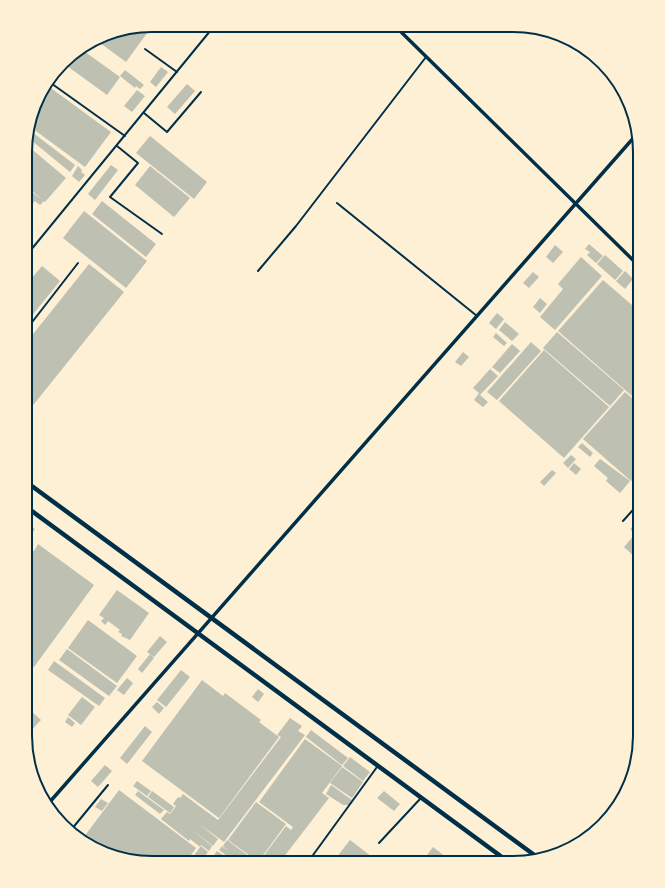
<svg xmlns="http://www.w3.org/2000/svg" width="665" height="888" font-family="'Open Sans',sans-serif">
  <rect width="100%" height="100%" fill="#fdf0d5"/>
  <g fill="#bec0b2">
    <path d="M153 25 126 62 96 40 111 32Z"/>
    <path d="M81 49 120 77 107 95 63 63 69 56Z"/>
    <path d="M161 67 168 72 156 87 150 82Z"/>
    <path d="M125 70 144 85 140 89 136 86 135 88 120 76Z"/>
    <path d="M187 84 195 91 175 114 167 107Z"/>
    <path d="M48 86 111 132 85 167 29 126 39 98Z"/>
    <path d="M137 90 145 96 132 112 124 106Z"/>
    <path d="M28 129 75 165 70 172 26 136Z"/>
    <path d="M150 136 207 182 194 199 136 153Z"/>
    <path d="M28 146 66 178 45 202 44 201 40 205 35 201 33 203 26 197 29 190 43 200 26 186V148Z"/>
    <path d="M111 165 118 170 95 200 88 194Z"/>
    <path d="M78 166 82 170 81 172 85 175 79 182 72 176Z"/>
    <path d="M150 166 190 198 174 217 135 185Z"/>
    <path d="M102 201 156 244 146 257 92 214Z"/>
    <path d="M84 211 147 261 126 288 63 238Z"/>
    <path d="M589 244 603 256 596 263 587 255 590 252 585 249Z"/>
    <path d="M555 245 563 252 553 263 546 257Z"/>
    <path d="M605 255 623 271 615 280 597 264Z"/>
    <path d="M581 257 602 276 555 330 540 317 563 289 558 284Z"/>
    <path d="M89 264 124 292 26 414V343Z"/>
    <path d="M42 266 60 281 26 323V285Z"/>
    <path d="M625 271 633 279 625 289 616 281Z"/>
    <path d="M533 272 539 277 529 288 523 283Z"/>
    <path d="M603 280 640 312V403L558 331Z"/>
    <path d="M540 298 547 304 540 313 533 307Z"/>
    <path d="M497 313 504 319 496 329 489 323Z"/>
    <path d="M505 322 519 334 512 341 499 330Z"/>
    <path d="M557 332 624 390 610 406 543 348Z"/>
    <path d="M496 333 507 343 504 346 493 337Z"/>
    <path d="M531 342 541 351 497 400 487 392Z"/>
    <path d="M512 344 520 351 500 373 492 367Z"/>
    <path d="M544 350 609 407 564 458 499 401Z"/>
    <path d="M463 352 469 357 461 366 455 362Z"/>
    <path d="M490 369 498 376 480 395 488 402 483 407 474 400 479 393 473 388Z"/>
    <path d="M625 392 640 405V471L631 481 583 439Z"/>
    <path d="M582 443 593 453 590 457 578 447Z"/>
    <path d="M571 455 576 459 568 468 563 463Z"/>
    <path d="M600 459 630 481 620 493 606 481 608 478 594 466Z"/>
    <path d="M574 463 581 469 576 475 569 469Z"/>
    <path d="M552 470 556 473 544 486 540 482Z"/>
    <path d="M640 480V493L633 487Z"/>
    <path d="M640 519V558L638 560 624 547 635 534 630 529Z"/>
    <path d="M25 523 35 529 27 541 25 540Z"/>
    <path d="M38 544 94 585 34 667 25 661V556L30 549 34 551Z"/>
    <path d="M117 590 149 613 130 640 121 636 122 634 118 632 120 630 108 621 105 625 101 621 104 618 99 615Z"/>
    <path d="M88 620 137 656 117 683 68 648Z"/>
    <path d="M160 636 167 642 154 657 147 652Z"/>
    <path d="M67 649 117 686 109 696 59 660Z"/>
    <path d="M150 654 154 658 142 673 138 669Z"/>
    <path d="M54 661 105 698 99 706 48 670Z"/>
    <path d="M181 670 190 677 166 707 157 700Z"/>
    <path d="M127 678 133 683 124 695 117 690Z"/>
    <path d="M202 680 223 696 225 693 261 720 259 722 279 737 219 818 142 761Z"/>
    <path d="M25 681 33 687 25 698Z"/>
    <path d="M258 689 264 694 258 702 252 697Z"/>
    <path d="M82 697 95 707 81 725 68 715Z"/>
    <path d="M157 702 164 708 159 714 152 707Z"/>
    <path d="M29 709 41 720 25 737V714Z"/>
    <path d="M68 717 75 723 72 727 65 722Z"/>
    <path d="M290 718 302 726 298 731 305 735 224 842 199 824 218 839 213 846 190 828 212 846 209 851 201 845 200 847 190 839 189 841 161 819 167 812 170 814 176 806 173 804 178 797 180 798 183 794 218 820 281 737 277 735Z"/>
    <path d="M145 726 152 732 127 764 120 758Z"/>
    <path d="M311 730 348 758 342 765 306 737Z"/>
    <path d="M305 739 342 766 322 793 329 798 280 862H259L286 826 291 830 293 827 297 830 259 802Z"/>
    <path d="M350 757 370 772 363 781 343 766Z"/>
    <path d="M105 765 112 771 98 787 91 781Z"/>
    <path d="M342 767 363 782 352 798 330 783Z"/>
    <path d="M137 781 151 791 147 796 133 786Z"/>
    <path d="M331 785 352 800 349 805H343L326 794Z"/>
    <path d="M119 790 196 848 186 862H136L81 841Z"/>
    <path d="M138 791 164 810 160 814 135 795Z"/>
    <path d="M152 791 174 807 170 813 148 797Z"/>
    <path d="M384 791 400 804 394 811 377 798Z"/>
    <path d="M101 799 108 803 102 811 95 807Z"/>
    <path d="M256 802 286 824 258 862H256L257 861 228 840Z"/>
    <path d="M227 840 255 861 254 862H235L219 850 222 846 228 851 223 846Z"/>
    <path d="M350 840 380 863 333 862Z"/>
    <path d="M201 846 208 852 201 862H189Z"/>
    <path d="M433 847 454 863H429L424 859Z"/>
    <path d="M217 851 234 862H209Z"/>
    <path d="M421 858 428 863H418Z"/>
  </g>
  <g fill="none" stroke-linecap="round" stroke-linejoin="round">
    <g stroke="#003049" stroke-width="2">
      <path d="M145 49 177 72"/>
      <path d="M48 81 125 136"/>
      <path d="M144 113 167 132 201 92"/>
      <path d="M117 146 138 163 110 197 162 234"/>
      <path d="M337 203 477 316"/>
      <path d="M26 256 215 25"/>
      <path d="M258 271 296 226 426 57"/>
      <path d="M26 330 78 263"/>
      <path d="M623 521 640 502"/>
      <path d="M71 830 108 785"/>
      <path d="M379 843 420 799"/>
      <path d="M308 862 377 767"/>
    </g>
    <g stroke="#003049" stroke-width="3.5">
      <path d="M395 26 640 267"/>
      <path d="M48 804 636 135"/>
    </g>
    <g stroke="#003049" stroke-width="4.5">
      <path d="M25 481 537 857"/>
      <path d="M25 506 510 863"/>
    </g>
  </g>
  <path d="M0 0H665V888H0ZM152 32H513A120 120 0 0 1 633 152V736A120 120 0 0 1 513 856H152A120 120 0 0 1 32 736V152A120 120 0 0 1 152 32Z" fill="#fdf0d5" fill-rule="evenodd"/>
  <path fill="none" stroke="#003049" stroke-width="2" d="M152 32H513A120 120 0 0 1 633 152V736A120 120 0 0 1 513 856H152A120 120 0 0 1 32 736V152A120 120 0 0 1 152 32Z"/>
</svg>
